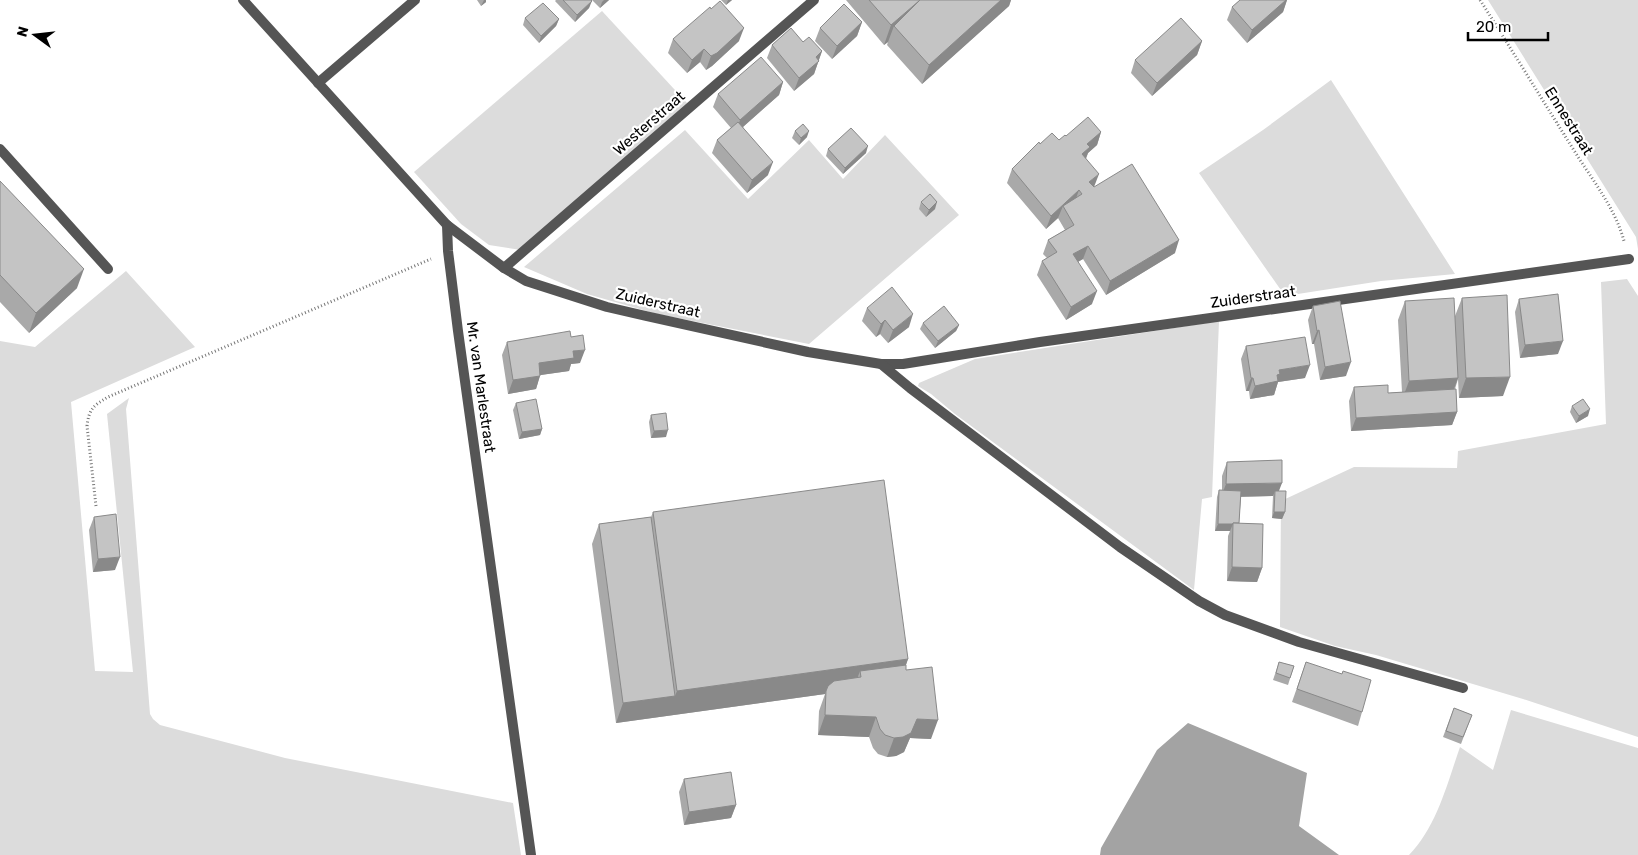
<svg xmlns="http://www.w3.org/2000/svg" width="1638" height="855" font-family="Rubik,sans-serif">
  <rect width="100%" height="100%" fill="#fff"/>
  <g fill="#dcdcdc">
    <path d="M1488 0H1638V249L1636 237Z"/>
    <path d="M602 11 687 103 521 250 489 245 461 224 414 172Z"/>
    <path d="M1331 80 1455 274 1381 281 1285 296 1199 173 1263 130Z"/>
    <path d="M685 130 748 199 809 140 843 179 885 135 959 215 809 344 657 314 587 294 524 267Z"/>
    <path d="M126 271 195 347 71 402 95 671 133 672 107 414 129 398 126 409 150 714 153 719 160 725 285 758 513 803 521 855H0V341L35 347Z"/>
    <path d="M1627 279 1638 296V737L1523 699 1376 655 1335 646 1280 627 1281 501 1354 467 1457 468 1458 451 1606 424 1601 282Z"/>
    <path d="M1219 321 1212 497 1202 499 1194 590 955 414 931 394 918 386 919 383 975 359Z"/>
    <path d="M1511 710 1638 748V855H1409C1437 826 1447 784 1460 747L1493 770Z"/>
  </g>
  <path fill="#a3a3a3" d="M1188 723 1307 773 1299 826 1339 855H1100L1101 848 1157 750Z"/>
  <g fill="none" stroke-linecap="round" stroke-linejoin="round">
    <g stroke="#777" stroke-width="3" stroke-dasharray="1 2.5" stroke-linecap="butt">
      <path d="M1480 0C1512 50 1543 101 1575 152 1593 181 1615 208 1624 241"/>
      <path d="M96 506 87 426C89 409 93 406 108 397L431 259"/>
    </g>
    <path stroke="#555" stroke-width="10" d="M0 149 108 269"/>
    <g stroke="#555" stroke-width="10">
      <path d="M243 0 447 225 504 268 526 281 607 307 646 316 808 352 881 364H903L1040 342 1629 259"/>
      <path d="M318 83 415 0"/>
      <path d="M447 225 448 251 458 331 531 855"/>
      <path d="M504 268 814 0"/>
      <path d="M881 364 910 388 1120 547 1199 601 1225 615 1299 642 1463 688"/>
    </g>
  </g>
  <g fill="#a9a9a9">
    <path d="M477 0H486V2L481 6Z"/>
    <path d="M556 0H591L589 8 575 22 555 1Z"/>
    <path d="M592 0H609L600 8Z"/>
    <path d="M721 0H732L726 5Z"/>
    <path d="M846 0H1011L1009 6 922 84 887 45 888 42 884 45Z"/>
    <path d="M1240 0H1287L1283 12 1247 43 1227 20 1232 7Z"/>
    <path d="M525 18 559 19 556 26 539 43 523 25Z"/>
    <path d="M862 22 857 36 832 59 815 41 820 28Z"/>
    <path d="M673 39 739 41 712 66 706 70 700 62 687 73 668 53Z"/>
    <path d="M1202 41 1197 55 1152 96 1131 73 1135 60Z"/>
    <path d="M803 42 822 51 814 74 794 91 767 58 772 45Z"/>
    <path d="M783 82 779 95 743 127 768 175 747 193 712 153 717 140 731 128 713 107 718 94Z"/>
    <path d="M795 131 807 137 799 145 792 138Z"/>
    <path d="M1101 132 1097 145 1088 153 1086 159 1094 187 1175 253 1106 295 1083 259 1078 262 1092 304 1066 320 1037 275 1042 261 1047 258 1043 254 1048 240 1065 230 1058 218 1046 229 1007 183 1012 169 1040 144 1059 140 1066 136Z"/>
    <path d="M828 149 866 153 843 174 826 156Z"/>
    <path d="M0 181 77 288 29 333 0 302Z"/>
    <path d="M921 202 935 209 926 217 919 209Z"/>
    <path d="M1462 298 1503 396 1459 398 1458 379 1455 389 1457 412 1452 425 1351 431 1349 401 1354 387 1388 393 1402 392 1398 320 1405 301 1455 316Z"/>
    <path d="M1519 299 1558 354 1520 358 1515 312Z"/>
    <path d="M1313 306 1346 376 1320 380 1314 344H1312L1308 320Z"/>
    <path d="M867 308 909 327 888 343 880 334 876 337 862 321Z"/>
    <path d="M923 323 959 325 956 331 935 348 920 329Z"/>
    <path d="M571 337 580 363 571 364 569 371 540 375 536 389 508 394 502 355 507 342Z"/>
    <path d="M1246 346 1305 378 1278 382 1274 395 1250 399 1249 391H1246L1241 359Z"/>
    <path d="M516 403 542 429 540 435 519 439 513 410Z"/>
    <path d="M1572 406 1588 416 1576 423 1570 412Z"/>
    <path d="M651 415 666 437 651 438 649 422Z"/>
    <path d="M1227 462 1279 491 1285 512 1282 519 1272 518 1273 496 1241 497 1239 523 1262 568 1257 582 1227 581 1228 536 1230 531H1215L1217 497 1219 490H1222V476Z"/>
    <path d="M653 512 908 659 906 665V670L931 739 910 738 904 752 896 756 887 757 878 754 873 748 869 737 818 735 819 711 825 694 616 723 592 544 599 524 651 517Z"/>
    <path d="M94 517 115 570 93 572 89 530Z"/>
    <path d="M1279 662 1294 666 1288 685 1273 680Z"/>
    <path d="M1306 662 1362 712 1358 726 1292 702Z"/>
    <path d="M1454 708 1472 715 1461 744 1443 737Z"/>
    <path d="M684 779 736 805 731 818 684 825 679 792Z"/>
  </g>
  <g fill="#898989">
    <path d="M484 0H486V2L481 6Z"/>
    <path d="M604 0H609L600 8 602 2Z"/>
    <path d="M728 0H732L726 5Z"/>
    <path d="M920 0 894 26 888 42 884 45 891 25Z"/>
    <path d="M1001 0H1011L1009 6 922 84 929 65Z"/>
    <path d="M1286 0H1287L1283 12 1247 43 1252 30Z"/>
    <path d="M592 1 589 8 575 22 577 15Z"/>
    <path d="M559 19 556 26 539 43 541 36Z"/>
    <path d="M862 22 857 36 832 59 837 46Z"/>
    <path d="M744 28 739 41 712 66 706 70 711 56Z"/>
    <path d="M1202 41 1197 55 1152 96 1157 83Z"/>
    <path d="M704 49 700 62 687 73 692 60Z"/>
    <path d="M822 51 814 74 794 91 799 78 816 57Z"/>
    <path d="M783 82 779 95 736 133 740 120Z"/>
    <path d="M809 131 807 137 799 145 801 138Z"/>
    <path d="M1101 132 1097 145 1088 153 1085 160 1082 154 1087 144Z"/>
    <path d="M868 146 866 153 843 174 845 168Z"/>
    <path d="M773 162 768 175 747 193 752 180Z"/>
    <path d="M1099 174 1094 187 1089 182Z"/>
    <path d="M1079 190 1074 204 1063 206 1058 218 1046 229 1051 216Z"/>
    <path d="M937 202 935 209 926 217 929 210Z"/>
    <path d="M1179 240 1175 253 1106 295 1110 281Z"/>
    <path d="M1088 246 1083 259 1068 267 1073 254Z"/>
    <path d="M84 269 77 288 29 333 36 313Z"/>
    <path d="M1097 291 1092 304 1066 320 1071 307Z"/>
    <path d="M913 314 909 327 888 343 893 330Z"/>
    <path d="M885 320 880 334 876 337 881 324Z"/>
    <path d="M959 325 956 331 935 348 938 341Z"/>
    <path d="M1319 330 1314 344H1312L1317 331Z"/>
    <path d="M1563 341 1558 354 1520 358 1525 345Z"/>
    <path d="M585 350 580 363 571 364 569 371 534 376 539 363 573 351Z"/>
    <path d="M1351 362 1346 376 1320 380 1325 367Z"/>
    <path d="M1310 365 1305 378 1278 382 1274 395 1250 399 1255 386 1279 370Z"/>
    <path d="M540 376 536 389 508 394 513 380Z"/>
    <path d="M1510 377 1503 396 1459 398 1466 378Z"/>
    <path d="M1251 378H1253L1249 391H1246Z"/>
    <path d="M1458 378 1451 397 1402 400 1409 381Z"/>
    <path d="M1590 409 1588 416 1576 423 1579 416Z"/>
    <path d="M1457 412 1452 425 1351 431 1356 418Z"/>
    <path d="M542 429 540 435 519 439 522 432Z"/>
    <path d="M668 430 666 437 651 438 654 431Z"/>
    <path d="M1282 483 1277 496 1275 491 1273 496 1221 497 1226 484Z"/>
    <path d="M1274 512H1285L1282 519 1272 518Z"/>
    <path d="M1218 524H1233L1230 531H1215Z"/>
    <path d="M120 557 115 570 93 572 98 559Z"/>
    <path d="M1232 567 1262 568 1257 582 1227 581Z"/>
    <path d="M908 659 899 684 861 677 860 671 853 690 826 691 825 694 616 723 623 703 675 696 677 691Z"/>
    <path d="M825 715 876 717 869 737 818 735Z"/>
    <path d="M917 719 938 720 931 739 910 738 904 752 896 756 887 757 894 738Z"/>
    <path d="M736 805 731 818 684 825 689 812Z"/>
  </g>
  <g fill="#c4c4c4" stroke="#898989">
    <path d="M563 0H591L592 1 577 15Z"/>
    <path d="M869 0H920L891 25Z"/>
    <path d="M920 0H1001L929 65 894 26Z"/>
    <path d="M1240 0H1286L1252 30 1232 7Z"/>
    <path d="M720 1 744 28 717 53 711 56 704 49 692 60 673 39 710 7 711 9Z"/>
    <path d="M543 3 559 19 541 36 525 18Z"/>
    <path d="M844 4 862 22 837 46 820 28Z"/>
    <path d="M1181 18 1202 41 1157 83 1135 60Z"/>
    <path d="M791 28 803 42 809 37 822 51 816 57 819 61 799 78 772 45Z"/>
    <path d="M761 57 783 82 740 120 718 94Z"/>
    <path d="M1088 117 1101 132 1087 144 1090 147 1082 154 1099 174 1089 182 1094 187 1132 164 1179 240 1110 281 1088 246 1073 254 1097 291 1071 307 1042 261 1057 252 1048 240 1074 225 1063 206 1082 194 1079 190 1051 216 1012 169 1039 142 1040 144 1052 133 1059 140 1065 135 1066 136Z"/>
    <path d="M738 122 773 162 752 180 717 140Z"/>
    <path d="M803 124 809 131 801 138 795 131Z"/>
    <path d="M851 128 868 146 845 168 828 149Z"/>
    <path d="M0 181 84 269 36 313 0 275Z"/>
    <path d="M930 194 937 202 929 210 921 202Z"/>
    <path d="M892 287 913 314 893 330 885 320 881 324 867 308Z"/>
    <path d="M1558 294 1563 341 1525 345 1519 299Z"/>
    <path d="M1507 295 1510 377 1466 378 1462 298Z"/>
    <path d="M1454 298 1458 378 1409 381 1405 301Z"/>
    <path d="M1340 301 1351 362 1325 367 1319 330 1317 331 1313 306Z"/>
    <path d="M944 306 959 325 938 341 923 323Z"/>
    <path d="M570 331 571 337 583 335 585 350 573 351 574 358 539 363 540 376 513 380 507 342Z"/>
    <path d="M1305 337 1310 365 1279 370 1280 374 1277 375 1278 381 1255 386 1253 378H1251L1246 346Z"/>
    <path d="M1388 385V393L1456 389 1457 412 1356 418 1354 387Z"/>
    <path d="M536 399 542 429 522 432 516 403Z"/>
    <path d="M1583 399 1590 409 1579 416 1572 406Z"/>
    <path d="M666 413 668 430 654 431 651 415Z"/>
    <path d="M1282 460V483L1226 484 1227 462Z"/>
    <path d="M884 480 908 659 677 691 653 512Z"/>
    <path d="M1219 490 1241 491 1239 523H1233V524H1218Z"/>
    <path d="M1275 491H1286L1285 512H1274Z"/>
    <path d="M116 514 120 557 98 559 94 517Z"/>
    <path d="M651 517 675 696 623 703 599 524Z"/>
    <path d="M1233 523 1263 524 1262 568 1232 567Z"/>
    <path d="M1279 662 1294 666 1290 678 1276 673Z"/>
    <path d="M1306 662 1342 674 1343 671 1371 680 1362 712 1297 689Z"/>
    <path d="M906 665V670L932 667 938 720 917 719 911 733 903 737 894 738 885 735 880 729 876 717 825 715 826 691 828 686 834 681 861 677 860 671Z"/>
    <path d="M1454 708 1472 715 1463 737 1446 731Z"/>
    <path d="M731 772 736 805 689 812 684 779Z"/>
  </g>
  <g text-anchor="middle" stroke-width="4.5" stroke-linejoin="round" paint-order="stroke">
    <g font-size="15" fill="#000" stroke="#fff">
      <text transform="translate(1569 121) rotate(58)" y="5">Ennestraat</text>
      <text transform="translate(649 123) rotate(-41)" y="5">Westerstraat</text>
      <text transform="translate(1253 297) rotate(-8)" y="5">Zuiderstraat</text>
      <text transform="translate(658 303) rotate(13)" y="5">Zuiderstraat</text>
      <text transform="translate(481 387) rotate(82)" y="5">Mr. van Marlestraat</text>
    </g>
  </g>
  <g transform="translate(35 35) rotate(285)" stroke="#ffffff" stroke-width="4" paint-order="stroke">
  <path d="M0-4L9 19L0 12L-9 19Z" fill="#000000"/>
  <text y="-8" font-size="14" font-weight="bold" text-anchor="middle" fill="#000000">N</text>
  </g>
  <path d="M1468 32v8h80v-8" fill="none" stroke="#000000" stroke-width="2.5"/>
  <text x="1476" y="32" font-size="15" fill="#000000" stroke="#ffffff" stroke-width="4" paint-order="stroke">20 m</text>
</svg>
